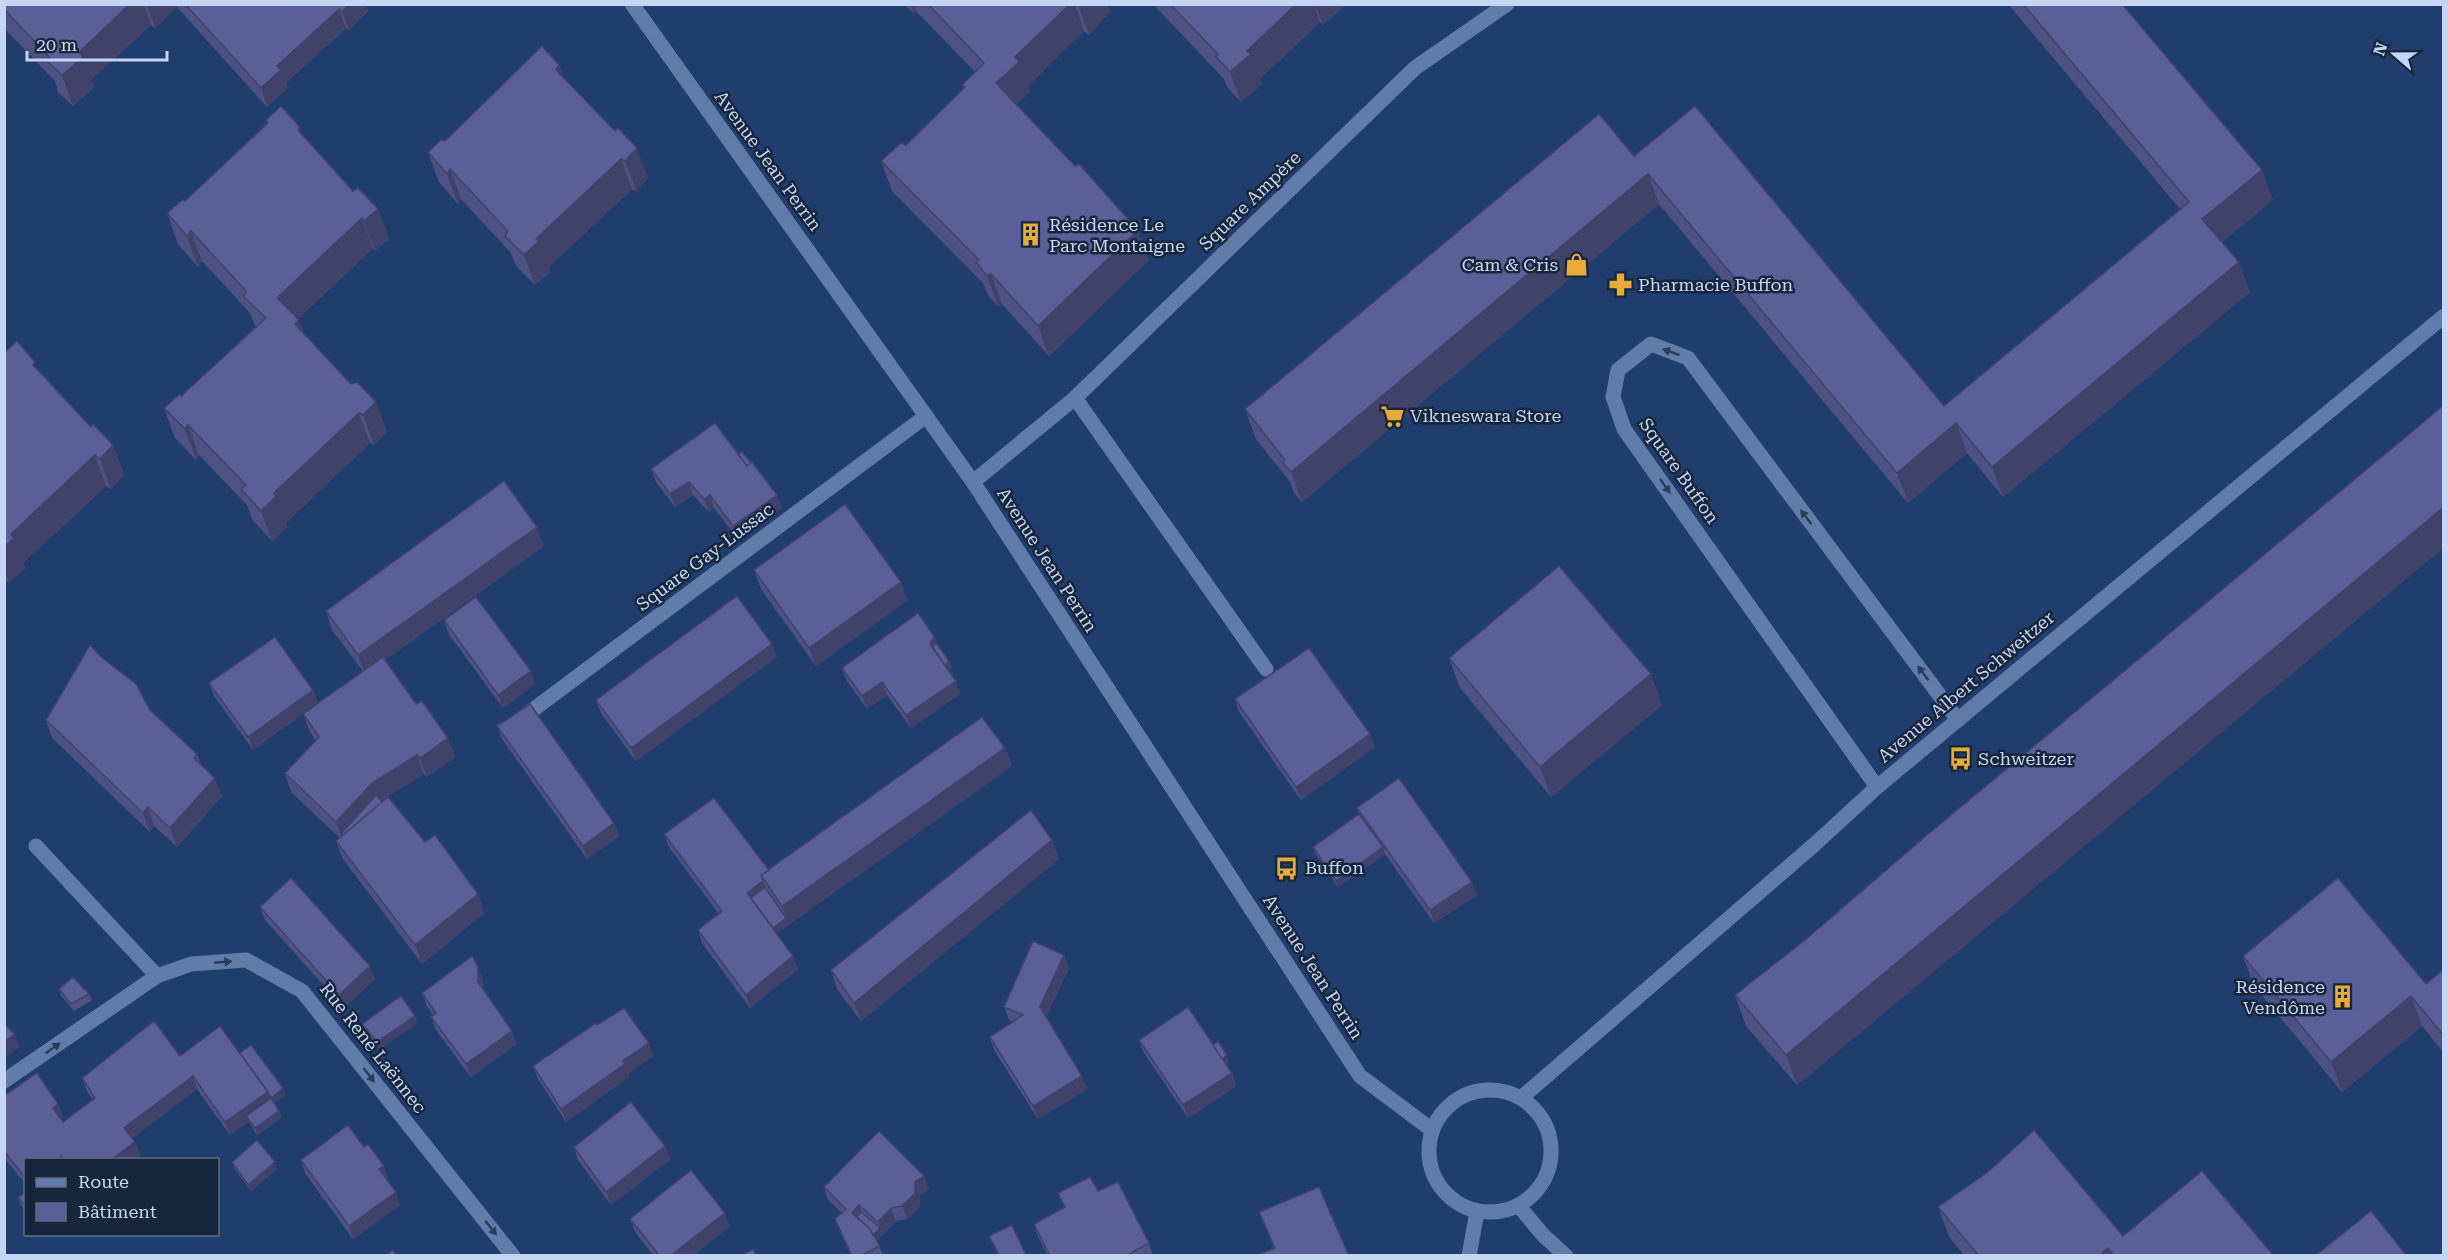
<svg xmlns="http://www.w3.org/2000/svg" width="2448" height="1260" font-family="'Roboto Serif',serif">
  <rect width="100%" height="100%" fill="#203e6d"/>
  <g fill="none" stroke-linecap="round" stroke-linejoin="round">
    <g stroke="#607ca9" stroke-width="15">
      <path d="M632 4 973 482 1360 1076 1432 1130"/>
      <path d="M1075 398 1266 669"/>
      <path d="M973 482 1075 398 1415 68 1507 4"/>
      <path d="M518 721 926 416"/>
      <path d="M1877 787 1624 429 1613 397 1618 370 1651 344 1688 358 1958 720"/>
      <path d="M36 846 157 976"/>
      <path d="M4 1081 157 976 191 964 246 960 302 991 513 1256"/>
      <circle cx="1490" cy="1151" r="61"/>
      <path d="M1521 1098 1815 844 1877 787 2444 316"/>
      <path d="M1518 1205 1543 1235 1566 1256"/>
      <path d="M1469 1256 1477 1212"/>
    </g>
  </g>
  <g fill="#4e5282">
    <path d="M4 4H366L368 11 349 30 346 28 286 83 287 88 267 107 177 7 155 28 151 25 91 80 94 87 73 106 58 92 55 81 4 28Z"/>
    <path d="M904 4H1107L1110 12 1089 35 1084 31 1028 86 1030 92 1016 104 1149 260 1049 356 1002 304 998 307 987 293 983 283 892 191 881 161 906 145 964 89 962 85 975 72 916 11 913 13Z"/>
    <path d="M1153 4H1343L1344 6 1323 25 1320 22 1260 79 1262 84 1241 102 1227 87 1224 79Z"/>
    <path d="M2008 4H2122L2262 170 2273 200 2222 242 2250 292 2003 497 1967 453 1908 503 1659 204 1302 502 1294 493 1290 482 1256 439 1245 409 1634 156 1944 406 2180 209Z"/>
    <path d="M559 65 563 77 648 178 636 191 632 189 549 267 550 272 535 285 516 266 511 253 461 199 458 204 439 182 428 152Z"/>
    <path d="M266 120 303 136 353 191 378 209 389 239 375 251 373 248 298 319 304 333 387 432 374 445 370 443 286 523 287 527 272 541 252 519 247 505 199 455 196 460 175 438 164 408 181 396 256 328 250 313 202 261 198 267 178 244 167 213 185 201 267 123Z"/>
    <path d="M4 353 39 370 91 427 113 445 124 475 111 489 106 486 23 563 25 568 9 583 4 578Z"/>
    <path d="M2444 405V547L1797 1085 1746 1026 1735 995 1805 940Z"/>
    <path d="M738 454 782 508 738 539 714 508 709 512 693 495 675 507 656 482 651 469Z"/>
    <path d="M544 546 385 660 416 704 455 757 427 777 424 774 381 800 478 894 484 913 422 964 343 859 336 841 340 838 291 792 285 773 316 741 310 732 303 714 363 671 332 630 326 611Z"/>
    <path d="M754 570 908 600 816 666 761 589Z"/>
    <path d="M444 620 535 684 503 708 448 633Z"/>
    <path d="M934 636 936 643 949 661 952 668 948 671 960 694 911 728 887 695 867 709 847 681 842 668Z"/>
    <path d="M777 657 636 761 601 713 596 700Z"/>
    <path d="M1449 658 1662 705 1551 797 1460 688Z"/>
    <path d="M209 683 313 690 318 703 253 750 214 696Z"/>
    <path d="M1235 699 1370 734 1375 747 1301 800 1239 712Z"/>
    <path d="M150 710 197 754 200 763 222 796 177 847 154 826 150 832 52 738 46 720Z"/>
    <path d="M497 726 614 823 619 836 587 859 502 739Z"/>
    <path d="M1005 748 1012 766 777 933 798 969 750 1008 702 943 698 930 719 914 669 847 664 834 769 870Z"/>
    <path d="M1357 808 1477 895 1434 923 1385 854 1338 887 1315 853 1313 847 1359 814Z"/>
    <path d="M1059 859 861 1021 837 989 831 970Z"/>
    <path d="M260 907 375 979 344 1008 265 920Z"/>
    <path d="M2243 956 2426 984 2444 969V1053L2422 1026 2342 1092 2254 986Z"/>
    <path d="M1069 968 1046 1017 1087 1089 1038 1119 994 1050 990 1037 1013 1022 1009 1020 1004 1007Z"/>
    <path d="M483 980V989L517 1044 471 1077 436 1030 431 1017 433 1015 427 1006 422 993Z"/>
    <path d="M59 989 89 994 92 1000 74 1011 61 996Z"/>
    <path d="M415 1016 417 1023 380 1049 365 1031 362 1024Z"/>
    <path d="M597 1025 653 1056 628 1074 629 1077 566 1122 538 1079 533 1066Z"/>
    <path d="M1139 1040 1213 1045 1229 1062 1226 1065 1232 1073 1236 1086 1188 1118 1144 1053Z"/>
    <path d="M240 1053 285 1095 274 1104 279 1111 281 1118 257 1135 249 1122 230 1135 197 1089 132 1138 135 1142 140 1155 133 1160H26V1185L5 1159H4V1096L58 1104 63 1117 61 1119 63 1122 93 1100 87 1091 82 1078 180 1056Z"/>
    <path d="M665 1146 670 1159 611 1205 578 1160 574 1147Z"/>
    <path d="M364 1147 388 1179 387 1180 400 1205 353 1239 305 1173 301 1160Z"/>
    <path d="M232 1162 277 1169 251 1191 234 1168Z"/>
    <path d="M824 1187 929 1189 920 1195V1206L907 1219 896 1221 877 1240 883 1256H851L840 1232 835 1219 842 1213 828 1200Z"/>
    <path d="M1319 1187 1274 1248 1259 1212Z"/>
    <path d="M26 1192V1211L21 1205 18 1198Z"/>
    <path d="M1058 1193 1149 1243 1153 1256H1048L1038 1237 1034 1224 1064 1208Z"/>
    <path d="M1938 1207 2123 1236 2274 1256H1965L1949 1237Z"/>
    <path d="M630 1219 730 1226 692 1256H654L635 1232Z"/>
    <path d="M989 1236 1026 1256H999L992 1243Z"/>
  </g>
  <g fill="#40426a">
    <path d="M130 4H144L151 25 91 80 94 87 73 106 62 75 79 52Z"/>
    <path d="M146 4H176L177 7 155 28Z"/>
    <path d="M349 4H366L368 11 349 30 342 12Z"/>
    <path d="M910 4H914L916 11 913 13Z"/>
    <path d="M1070 4H1075L1084 31 1028 86 1030 92 1007 113 996 83 1015 57Z"/>
    <path d="M1107 4 1110 12 1089 35 1078 5Z"/>
    <path d="M1296 4H1314L1320 22 1260 79 1262 84 1241 102 1230 72 1247 51Z"/>
    <path d="M1315 4H1343L1344 6 1323 25Z"/>
    <path d="M339 9 346 28 286 83 287 88 267 107 261 88 277 66Z"/>
    <path d="M559 65 570 95 556 70Z"/>
    <path d="M637 148 648 178 636 191 625 161Z"/>
    <path d="M621 159 632 189 549 267 550 272 535 285 524 255 536 239Z"/>
    <path d="M450 169 461 199 458 204 447 174Z"/>
    <path d="M2262 170 2273 200 2213 249 2202 219Z"/>
    <path d="M1648 174 1659 204 1302 502 1291 472Z"/>
    <path d="M378 209 389 239 375 251 364 221Z"/>
    <path d="M362 218 373 248 288 328 277 298Z"/>
    <path d="M1138 230 1149 260 1049 356 1038 326Z"/>
    <path d="M191 231 202 261 198 267 187 236Z"/>
    <path d="M2239 262 2250 292 2003 497 1992 467Z"/>
    <path d="M991 274 1002 304 998 307 987 276Z"/>
    <path d="M299 320 310 351 295 324Z"/>
    <path d="M376 402 387 432 374 445 363 415Z"/>
    <path d="M359 413 370 443 286 523 287 527 272 541 261 511 274 493Z"/>
    <path d="M1956 423 1967 453 1908 503 1897 473Z"/>
    <path d="M188 425 199 455 196 460 185 429Z"/>
    <path d="M113 445 124 475 111 489 100 459Z"/>
    <path d="M95 455 106 486 23 563 25 568 9 583 4 570V547L11 534Z"/>
    <path d="M689 482 693 495 675 507 670 494Z"/>
    <path d="M710 495 714 508 709 512 704 499Z"/>
    <path d="M777 495 782 508 738 539 733 526Z"/>
    <path d="M2444 507V547L1797 1085 1786 1055Z"/>
    <path d="M537 527 544 546 365 674 358 655Z"/>
    <path d="M901 582 908 600 816 666 809 648Z"/>
    <path d="M934 636 939 649 932 650 930 644Z"/>
    <path d="M772 644 777 657 636 761 631 748Z"/>
    <path d="M949 661 952 668 946 673 943 666Z"/>
    <path d="M531 671 535 684 503 708 498 695Z"/>
    <path d="M1651 674 1662 705 1551 797 1540 767Z"/>
    <path d="M956 681 960 694 911 728 906 715Z"/>
    <path d="M882 682 887 695 867 709 862 696Z"/>
    <path d="M313 690 318 703 253 750 248 737Z"/>
    <path d="M1370 734 1375 747 1301 800 1296 787Z"/>
    <path d="M448 738 455 757 427 777 420 758Z"/>
    <path d="M1005 748 1012 766 773 936 771 929 786 918 782 906Z"/>
    <path d="M417 755 424 774 379 802 341 834 336 822 372 783Z"/>
    <path d="M215 778 222 796 177 847 170 828Z"/>
    <path d="M148 807 154 826 150 832 143 813Z"/>
    <path d="M614 823 619 836 587 859 583 846Z"/>
    <path d="M1052 840 1059 859 861 1021 854 1003Z"/>
    <path d="M1383 847 1385 854 1338 887 1336 881Z"/>
    <path d="M763 881 768 894 753 905 747 893Z"/>
    <path d="M1472 882 1477 895 1434 923 1430 910Z"/>
    <path d="M478 894 484 913 422 964 415 945Z"/>
    <path d="M1064 955 1069 968 1045 1020 1040 1007Z"/>
    <path d="M793 956 798 969 750 1008 746 995Z"/>
    <path d="M370 966 375 979 344 1008 339 995Z"/>
    <path d="M478 967 483 980 482 995 478 982Z"/>
    <path d="M2411 996 2422 1026 2342 1092 2331 1062Z"/>
    <path d="M415 1016 417 1023 380 1049 377 1042Z"/>
    <path d="M512 1031 517 1044 471 1077 466 1064Z"/>
    <path d="M15 1034 20 1047 4 1058V1042Z"/>
    <path d="M649 1043 653 1056 628 1074 629 1077 566 1122 561 1109 623 1061Z"/>
    <path d="M1227 1055 1229 1062 1224 1066 1221 1060Z"/>
    <path d="M1232 1073 1236 1086 1188 1118 1183 1105Z"/>
    <path d="M193 1076 197 1089 129 1141 124 1128Z"/>
    <path d="M1082 1076 1087 1089 1038 1119 1033 1106Z"/>
    <path d="M283 1088 285 1095 273 1105 246 1116 249 1122 230 1135 225 1122 268 1092Z"/>
    <path d="M58 1104 63 1117 58 1121 53 1108Z"/>
    <path d="M279 1111 281 1118 257 1135 255 1128Z"/>
    <path d="M135 1142 140 1155 133 1160H111Z"/>
    <path d="M665 1146 670 1159 611 1205 606 1192Z"/>
    <path d="M275 1162 277 1169 251 1191 248 1185Z"/>
    <path d="M384 1166 388 1179 384 1182 379 1169Z"/>
    <path d="M924 1176 929 1189 920 1195V1206L907 1219 902 1206 915 1182Z"/>
    <path d="M396 1192 400 1205 353 1239 349 1226Z"/>
    <path d="M859 1205 864 1218 859 1223 852 1213Z"/>
    <path d="M891 1208 896 1221 875 1242 872 1235 880 1228 878 1222Z"/>
    <path d="M725 1213 730 1226 692 1256H670Z"/>
    <path d="M2108 1248 2111 1256H2099Z"/>
  </g>
  <g fill="#5b5f97" stroke="#40426a" stroke-width="1.5">
    <path d="M4 4H130L79 52 83 57 62 75 47 61 50 58 4 9Z"/>
    <path d="M185 4H349L342 12 339 9 277 66 281 70 261 88Z"/>
    <path d="M928 4H1070L1015 57 1019 62 996 83 1075 166 1079 164 1138 230 1038 326 991 274 987 276 976 262 979 260 881 161 901 143 906 145 965 87 962 85 984 63Z"/>
    <path d="M1170 4H1296L1247 51 1251 54 1230 72 1216 57 1218 54Z"/>
    <path d="M2023 4H2122L2262 170 2202 219 2239 262 1992 467 1956 423 1897 473 1648 174 1291 472 1283 463 1284 459 1245 409 1599 114 1634 156 1695 106 1944 406 2189 202Z"/>
    <path d="M542 46 559 65 556 70 615 131 618 128 637 148 625 161 621 159 536 239 539 241 524 255 505 236 508 231 450 169 447 174 428 152 441 140 445 141Z"/>
    <path d="M281 106 300 127 298 130 353 191 358 188 378 209 364 221 362 218 277 298 299 320 295 324 351 384 357 382 376 402 363 415 359 413 274 493 276 496 261 511 241 489 246 485 188 425 185 429 164 408 180 394 181 396 266 318 244 297 246 291 191 231 187 236 167 213 182 200 185 201 268 123 266 120Z"/>
    <path d="M17 341 35 362 33 365 91 427 93 424 113 445 100 459 95 455 11 534 14 538 4 547V353Z"/>
    <path d="M2444 405V507L1786 1055 1735 995 1805 940 1927 835Z"/>
    <path d="M715 423 747 466 752 462 777 495 733 526 710 495 704 499 689 482 670 494 651 469Z"/>
    <path d="M742 452 751 463 747 466 738 454Z"/>
    <path d="M504 481 537 527 358 655 326 611Z"/>
    <path d="M845 504 901 582 809 648 754 570Z"/>
    <path d="M1559 566 1651 674 1540 767 1449 658Z"/>
    <path d="M737 596 772 644 631 748 596 700Z"/>
    <path d="M476 597 531 671 498 695 444 620Z"/>
    <path d="M918 613 934 636 930 644 956 681 906 715 882 682 862 696 842 668Z"/>
    <path d="M275 637 313 690 248 737 209 683Z"/>
    <path d="M936 642 949 661 945 665 933 648Z"/>
    <path d="M90 645 100 656 136 684 150 710 197 754 194 758 215 778 170 828 148 807 143 813 46 720Z"/>
    <path d="M1309 648 1370 734 1296 787 1235 699Z"/>
    <path d="M383 657 416 704 422 701 448 738 420 758 417 755 372 783 336 822 285 773 319 737 303 714Z"/>
    <path d="M530 704 614 823 583 846 497 726Z"/>
    <path d="M982 717 1005 748 782 906 761 875Z"/>
    <path d="M1399 778 1472 882 1430 910 1357 808Z"/>
    <path d="M376 795 383 802 342 836 341 834Z"/>
    <path d="M388 797 425 842 435 835 478 894 415 945 336 841Z"/>
    <path d="M714 798 769 870 761 875 763 881 747 893 793 956 746 995 698 930 722 911 664 834Z"/>
    <path d="M1031 810 1052 840 854 1003 831 970Z"/>
    <path d="M1359 814 1383 847 1336 881 1313 847Z"/>
    <path d="M291 878 370 966 339 995 260 907Z"/>
    <path d="M2338 878 2426 984 2444 969V1036L2411 996 2331 1062 2243 956Z"/>
    <path d="M765 887 786 918 773 928 751 898Z"/>
    <path d="M1033 941 1064 955 1040 1007 1082 1076 1033 1106 990 1037 1023 1015 1004 1007Z"/>
    <path d="M472 956 478 967V982L512 1031 466 1064 431 1017 436 1013 422 993Z"/>
    <path d="M73 977 89 994 71 1004 59 989Z"/>
    <path d="M401 996 415 1016 377 1042 362 1024Z"/>
    <path d="M1188 1007 1232 1073 1183 1105 1139 1040Z"/>
    <path d="M624 1008 649 1043 623 1061 625 1064 561 1109 533 1066 596 1023 597 1025Z"/>
    <path d="M154 1021 180 1056 220 1026 268 1092 225 1122 193 1076 124 1128 135 1142 111 1160H64L61 1156 57 1160H26V1179L4 1151V1096L37 1073 58 1104 53 1108 63 1122 95 1098 82 1078Z"/>
    <path d="M4 1024 15 1034 4 1042Z"/>
    <path d="M1218 1041 1227 1055 1222 1059 1213 1045Z"/>
    <path d="M251 1045 283 1088 271 1098 268 1092 240 1053Z"/>
    <path d="M271 1098 279 1111 255 1128 246 1116Z"/>
    <path d="M631 1102 665 1146 606 1192 574 1147Z"/>
    <path d="M348 1125 364 1147 368 1144 384 1166 379 1169 396 1192 349 1226 301 1160Z"/>
    <path d="M2034 1130 2123 1236 2202 1171 2274 1256H2114L2108 1248 2099 1256H1979L1938 1207 1989 1171Z"/>
    <path d="M879 1131 924 1176 915 1182V1193L902 1206 891 1208 878 1222 859 1205 852 1213 870 1229 880 1246 860 1256H852L835 1219 846 1209 824 1187Z"/>
    <path d="M257 1140 275 1162 248 1185 232 1162Z"/>
    <path d="M691 1170 725 1213 670 1256H660L630 1219Z"/>
    <path d="M1090 1177 1098 1191 1118 1182 1149 1243 1126 1256H1050L1034 1224 1065 1207 1058 1193Z"/>
    <path d="M1319 1187 1349 1256H1255L1275 1248 1259 1212Z"/>
    <path d="M26 1192V1207L18 1198Z"/>
    <path d="M2371 1211 2407 1256H2315Z"/>
    <path d="M861 1212 880 1228 873 1235 870 1229 857 1217Z"/>
    <path d="M1012 1225 1026 1255V1256H1000L989 1236Z"/>
    <path d="M753 1249 757 1256H741Z"/>
    <path d="M393 1250 397 1256H386Z"/>
  </g>
  <defs><path id="oneway-solid" d="M-6-.8H1V-3.2L6.5 0L1 3.2V.8H-6Z" transform="scale(1.5)"/></defs>
  <g fill="#2a3c56">
    <use href="#oneway-solid" transform="translate(1671 352) rotate(-160)"/>
    <use href="#oneway-solid" transform="translate(1665 486) rotate(55)"/>
    <use href="#oneway-solid" transform="translate(1806 517) rotate(-127)"/>
    <use href="#oneway-solid" transform="translate(1923 673) rotate(-127)"/>
    <use href="#oneway-solid" transform="translate(223 962) rotate(-5)"/>
    <use href="#oneway-solid" transform="translate(53 1048) rotate(-35)"/>
    <use href="#oneway-solid" transform="translate(369 1075) rotate(52)"/>
    <use href="#oneway-solid" transform="translate(491 1228) rotate(52)"/>
  </g>
  <defs>
    <symbol id="building-bare" viewBox="-9 -9 18 18"><path d="M-4-6H4V6H1V3H-1V6H-4ZM-2.5-4.3h1.7v1.8h-1.7ZM.8-4.3h1.7v1.8H.8ZM-2.5-1h1.7V.8h-1.7ZM.8-1h1.7V.8H.8Z" fill="#e8ab37" stroke="#18263b" stroke-width="2.5" paint-order="stroke"/></symbol>
    <symbol id="shop-bare" viewBox="-9 -9 18 18"><path d="M-5-2.5h2.3a2.7 3.5 0 0 1 5.4 0H5L5.5 6h-11ZM-1.5-2.5h3a1.5 2.3 0 0 0-3 0Z" fill="#e8ab37" stroke="#18263b" stroke-width="2.5" paint-order="stroke"/></symbol>
    <symbol id="pharmacy-bare" viewBox="-9 -9 18 18"><path d="M-2-6h4v4h4v4h-4v4h-4v-4h-4v-4h4Z" fill="#e8ab37" stroke="#18263b" stroke-width="2.5" paint-order="stroke"/></symbol>
    <symbol id="supermarket-bare" viewBox="-9 -9 18 18"><path d="M-6-5.5h2.5l.6 2H6L4.5 2H-2.5L-4.4-4H-6ZM-1.5 3.2a1.3 1.3 0 1 0 .1 0ZM3 3.2a1.3 1.3 0 1 0 .1 0Z" fill="#e8ab37" stroke="#18263b" stroke-width="2.5" paint-order="stroke"/></symbol>
    <symbol id="bus-bare" viewBox="-9 -9 18 18"><path d="M-5-6H5V4H4V6H2V4H-2V6H-4V4H-5ZM-3.5-4V0h7V-4ZM-3.5 1.2v1.5H-2V1.2ZM2 1.2v1.5H3.5V1.2Z" fill="#e8ab37" stroke="#18263b" stroke-width="2.5" paint-order="stroke"/></symbol>
  </defs>
  <g fill-rule="evenodd">
    <use href="#building-bare" x="1014" y="218" width="33" height="33"/>
    <use href="#shop-bare" x="1560" y="248" width="33" height="33"/>
    <use href="#pharmacy-bare" x="1604" y="268" width="33" height="33"/>
    <use href="#supermarket-bare" x="1376" y="400" width="33" height="33"/>
    <use href="#bus-bare" x="1944" y="742" width="33" height="33"/>
    <use href="#bus-bare" x="1270" y="852" width="33" height="33"/>
    <use href="#building-bare" x="2326" y="980" width="33" height="33"/>
  </g>
  <g text-anchor="middle" stroke-width="5" stroke-linejoin="round" paint-order="stroke">
    <g font-size="18" fill="#c4d6f3" stroke="#18263b">
      <text transform="translate(768 161) rotate(54)" y="6">Avenue Jean Perrin</text>
      <text transform="translate(1250 201) rotate(-44)" y="6">Square Ampère</text>
      <text transform="translate(1679 471) rotate(55)" y="6">Square Buffon</text>
      <text transform="translate(705 557) rotate(-37)" y="6">Square Gay-Lussac</text>
      <text transform="translate(1047 560) rotate(57)" y="6">Avenue Jean Perrin</text>
      <text transform="translate(1966 687) rotate(-40)" y="6">Avenue Albert Schweitzer</text>
      <text transform="translate(1313 967) rotate(57)" y="6">Avenue Jean Perrin</text>
      <text transform="translate(373 1048) rotate(52)" y="6">Rue René Laënnec</text>
    </g>
    <g font-size="18" fill="#c4d6f3" stroke="#18263b" text-anchor="start">
      <text x="1049" y="231">Résidence Le<tspan x="1049" dy="21">Parc Montaigne</tspan></text>
      <text x="1558" y="271" text-anchor="end">Cam &amp; Cris</text>
      <text x="1638" y="291">Pharmacie Buffon</text>
      <text x="1410" y="422">Vikneswara Store</text>
      <text x="1978" y="765">Schweitzer</text>
      <text x="1305" y="874">Buffon</text>
      <text x="2325" y="993" text-anchor="end">Résidence<tspan x="2325" dy="21">Vendôme</tspan></text>
    </g>
  </g>
  <rect width="2448" height="1260" fill="none" stroke="#c4d6f3" stroke-width="12"/>
  <rect x="24" y="1158" width="195" height="78" fill="#18263b" stroke="#5d6c85" stroke-width="1.5"/>
  <rect x="36" y="1178" width="30" height="9" fill="#607ca9" stroke="#5d6c85" stroke-width="1.5"/>
  <text x="78" y="1188" font-size="18" fill="#c4d6f3">Route</text>
  <rect x="36" y="1203" width="30" height="18" fill="#5b5f97" stroke="#5d6c85" stroke-width="1.5"/>
  <text x="78" y="1218" font-size="18" fill="#c4d6f3">Bâtiment</text>
  <g transform="translate(2394 54) rotate(290)" stroke="#18263b" stroke-width="4.5" paint-order="stroke">
  <path d="M0-4.5L10 22L0 15L-10 22Z" fill="#c4d6f3"/>
  <text y="-9" font-size="16" font-weight="bold" text-anchor="middle" fill="#c4d6f3">N</text>
  </g>
  <path d="M27 51v9h140v-9" fill="none" stroke="#c4d6f3" stroke-width="3"/>
  <text x="36" y="51" font-size="18" fill="#c4d6f3" stroke="#18263b" stroke-width="4.5" paint-order="stroke">20 m</text>
</svg>
